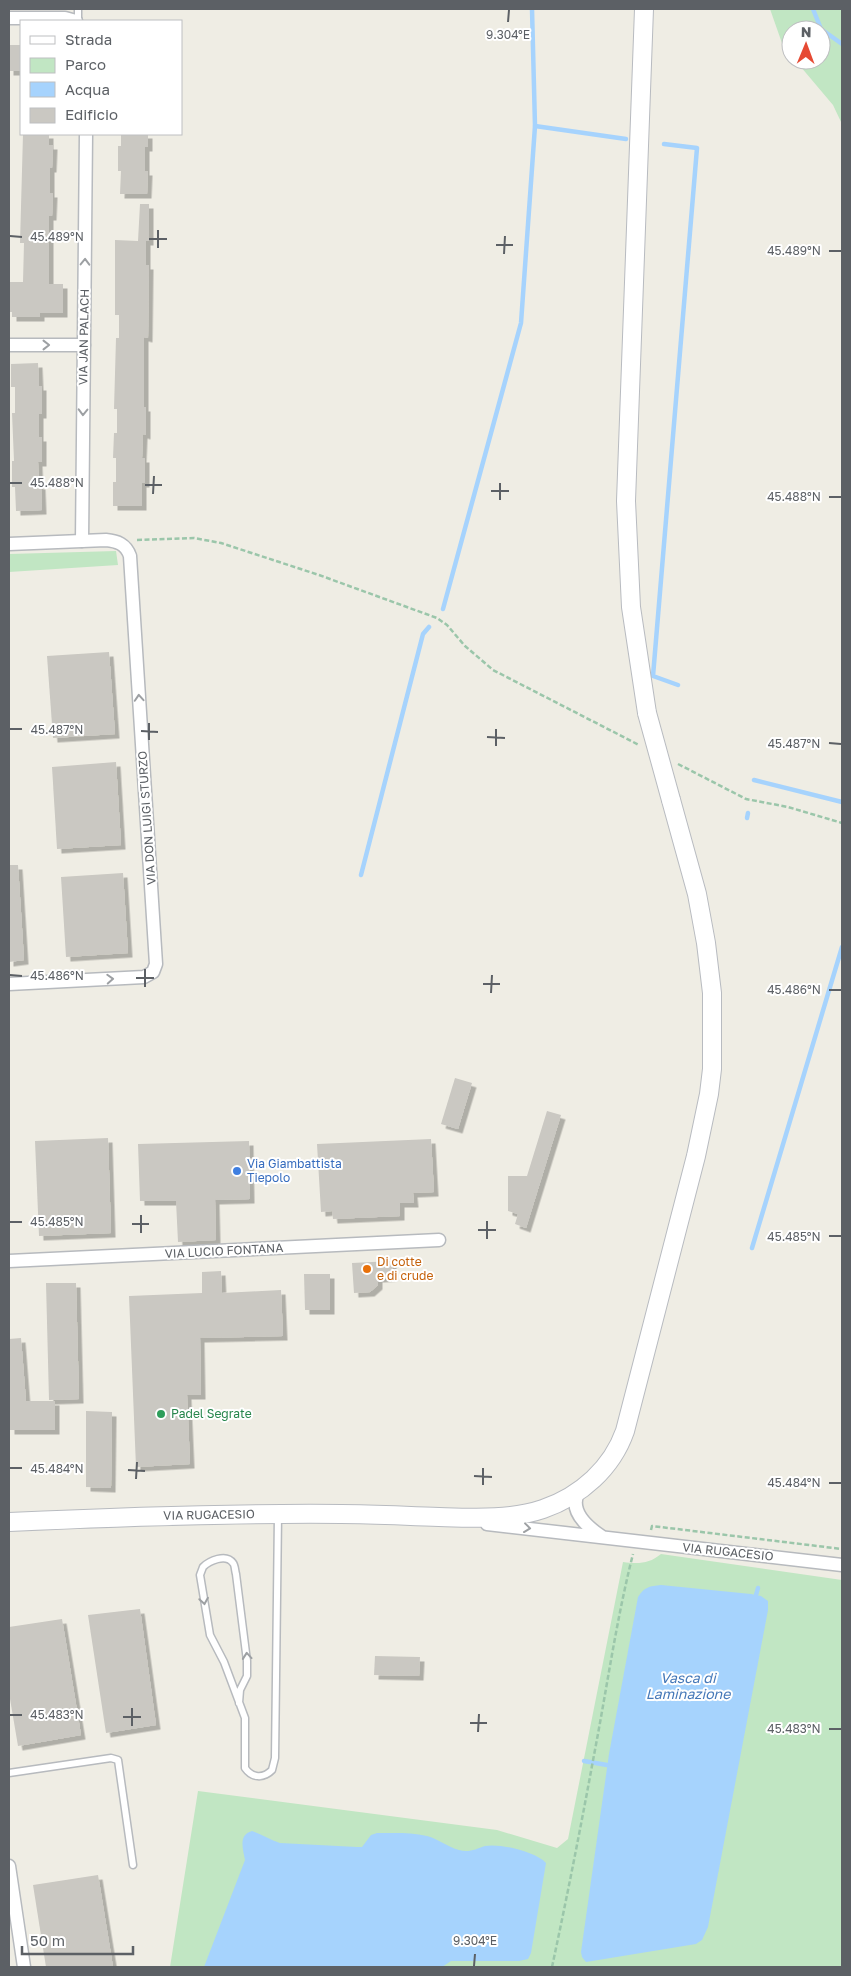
<svg xmlns="http://www.w3.org/2000/svg" width="851" height="1976" font-family="'Golos Text',sans-serif">
  <defs>
    <filter id="shadow"><feDropShadow dx="4.5" dy="4.5" stdDeviation="0" flood-color="#0004"/></filter>
  </defs>
  <rect width="100%" height="100%" fill="#efede4"/>
  <g fill="#c1e6c3">
    <path d="M770 9H842V124L833 105 795 60H821V30H791V55L783 46Z"/>
    <path d="M116 551 118 565 9 572V554Z"/>
    <path d="M661 1554 842 1580V1967H170L198 1791 497 1830 557 1848 568 1839 623 1562C638 1564 649 1564 661 1554Z"/>
  </g>
  <g fill="#a6d3fd">
    <path d="M661 1585 751 1594 761 1596 768 1601V1610L708 1927 702 1940 696 1944 586 1962 582 1957 581 1952 609 1754 638 1597C644 1587 650 1586 661 1585Z"/>
    <path d="M252 1831C262 1834 270 1840 280 1843L357 1847H362L371 1835 377 1833C393 1833 411 1832 427 1836 438 1839 448 1847 459 1850 469 1853 476 1849 485 1846 500 1843 536 1852 546 1863L531 1953 528 1959 519 1961H451L442 1967H204L245 1860C243 1849 238 1835 252 1831Z"/>
  </g>
  <g fill="none" stroke-linecap="round" stroke-linejoin="round">
    <g stroke="#a6d3fd" stroke-width="4.5">
      <path d="M813 9 821 29 842 44"/>
      <path d="M535 126 626 139"/>
      <path d="M664 144 697 148 653 676 678 685"/>
      <path d="M443 609 521 323 535 126 532 9"/>
      <path d="M754 780 842 802"/>
      <path d="M747 818 748 813"/>
      <path d="M361 875 423 634 429 627"/>
      <path d="M752 1248 842 947"/>
      <path d="M756 1595 758 1588"/>
      <path d="M584 1761 607 1765"/>
    </g>
  </g>
  <g fill="#cac8c2" filter="url(#shadow)">
    <rect x="9" y="45" width="12" height="26"/>
    <path d="M23 134H49V145H53L52 168H50V193H53L52 216H49V284H63V313H40V317H12V312H9V282H23L24 243H20Z"/>
    <path d="M121 134H148V147H145V171H148L147 194H120L121 171H118V146H121Z"/>
    <path d="M140 204H149V241H146V265H149L148 338 144 337V407H146V435L143 434 142 458H145V483H142V506H113V482H116V458H113L114 433H117V409H114L116 338H119V315H115V240L138 241Z"/>
    <path d="M38 363 39 386H42V414H39V437H42V462H38L39 485H41L42 510 16 511 15 487H12V461H14L12 413H15V387H11V364Z"/>
    <path d="M109 652 115 734 53 738 47 656Z"/>
    <path d="M116 762 121 845 57 849 52 767Z"/>
    <path d="M9 865H18L24 960 9 962Z"/>
    <path d="M123 873 128 953 66 957 61 877Z"/>
    <path d="M455 1078 472 1083 458 1129 441 1124Z"/>
    <path d="M547 1111 561 1115 526 1228 515 1224 518 1214 508 1211V1176H527Z"/>
    <path d="M108 1138 111 1233 39 1236 35 1141Z"/>
    <path d="M431 1139 434 1192 413 1193 414 1203H400V1216L333 1219 332 1211 321 1212 317 1144Z"/>
    <path d="M249 1141 250 1199 215 1200 216 1240 178 1242 176 1201H140L138 1144Z"/>
    <path d="M392 1261 393 1277 378 1278V1285L370 1292 354 1293 352 1263Z"/>
    <path d="M221 1271 222 1293 281 1290 283 1336 200 1338 201 1395H187L190 1464 136 1467 129 1296 202 1293V1272Z"/>
    <path d="M304 1274H330V1310H305Z"/>
    <path d="M46 1283H76L79 1399 49 1400Z"/>
    <path d="M21 1338 26 1401H55V1430H10L9 1339Z"/>
    <path d="M86 1411 112 1412 111 1488 86 1487Z"/>
    <path d="M140 1609 156 1725 106 1733 88 1615Z"/>
    <path d="M62 1619 81 1735 18 1746 9 1693V1627Z"/>
    <path d="M375 1656 420 1657 419 1676 374 1675Z"/>
    <path d="M98 1875 113 1967H46L33 1885Z"/>
  </g>
  <g fill="none" stroke-linecap="round" stroke-linejoin="round">
    <defs>
      <g id="service">
        <path d="M78 21V9"/>
        <path d="M239 1703 240 1690 247 1676V1661L236 1574C235 1571 235 1565 233 1563 226 1553 209 1561 203 1567L200 1575 210 1635 224 1662 245 1718V1768C252 1778 263 1779 272 1770L275 1758 278 1515"/>
        <path d="M9 1773 111 1758 118 1760 133 1865"/>
      </g>
      <g id="minor">
        <path d="M9 18H65L76 21"/>
        <path d="M9 345H84"/>
        <path d="M82 541 86 134"/>
        <path d="M9 544 106 540C117 541 126 544 130 556L156 964 153 972 144 977 9 984"/>
        <path d="M9 1261 439 1240"/>
        <path d="M579 1491C568 1510 586 1526 601 1536"/>
        <path d="M487 1524 842 1565"/>
        <path d="M9 1866 24 1967"/>
      </g>
      <g id="secondary">
        <path d="M644 9 626 501 631 607 647 713"/>
        <path d="M9 1522C119 1517 230 1513 341 1514 373 1514 406 1516 439 1517 473 1518 511 1520 543 1509 581 1496 612 1468 625 1431L696 1156 709 1094 712 1069V993L706 943 697 894 671 800"/>
      </g>
    </defs>
    <use href="#service" stroke="#b7babe" stroke-width="9"/>
    <use href="#minor" stroke="#b7babe" stroke-width="15"/>
    <use href="#secondary" stroke="#b8bbc0" stroke-width="20"/>
    <g stroke="#9bc6aa" stroke-width="2.5" stroke-dasharray="5 2.5" stroke-linecap="butt">
      <path d="M137 540 194 538 221 543 319 575 437 618 447 625 465 646 493 670 639 745"/>
      <path d="M678 764 746 799 788 807 842 823"/>
      <path d="M651 1530 652 1526 842 1549"/>
      <path d="M552 1967C567 1897 581 1826 594 1755 607 1688 616 1621 633 1554"/>
    </g>
    <use href="#service" stroke="#fff" stroke-width="6"/>
    <use href="#minor" stroke="#fff" stroke-width="12"/>
    <use href="#secondary" stroke="#fff" stroke-width="18"/>
    <defs>
      <path id="secondary-bridge" d="M647 713 671 800"/>
    </defs>
    <use href="#secondary-bridge" stroke="#b8bbc0" stroke-width="20" stroke-linecap="butt"/>
    <use href="#secondary-bridge" stroke="#fff" stroke-width="18"/>
  </g>
  <defs><path id="oneway-chevron" d="M-2-3.5L2.5 0L-2 3.5" fill="none" stroke-width="1.6" stroke-linecap="round" stroke-linejoin="round" transform="scale(1.25)"/></defs>
  <g stroke="#9da0a3">
    <use href="#oneway-chevron" transform="translate(85 262) rotate(-89)"/>
    <use href="#oneway-chevron" transform="translate(46 345)"/>
    <use href="#oneway-chevron" transform="translate(83 412) rotate(91)"/>
    <use href="#oneway-chevron" transform="translate(139 698) rotate(-94)"/>
    <use href="#oneway-chevron" transform="translate(110 979) rotate(-3)"/>
    <use href="#oneway-chevron" transform="translate(527 1528) rotate(7)"/>
    <use href="#oneway-chevron" transform="translate(204 1601) rotate(81)"/>
    <use href="#oneway-chevron" transform="translate(247 1656) rotate(-95)"/>
  </g>
  <path fill="none" stroke="#5c6065" stroke-width="2" d="M508 22 509 10M10 236 22 237M149 239H167M496 245H513M158 248V230M829 251H841M504 254 505 236M10 483H22M145 485H162M491 491H509M153 494 154 476M829 497H841M500 500V483M10 729H22M141 731 158 732M487 737 505 738M149 740V723M829 743 841 744M496 746V729M10 975 22 976M136 978H154M483 984H500M145 987V969M829 990H841M491 993 492 975M10 1222H22M132 1224H149M478 1230H496M141 1233V1215M829 1236H841M487 1239V1221M10 1468H22M128 1470 145 1471M474 1476 492 1477M136 1479 137 1462M829 1483H841M483 1485V1468M10 1715H22M123 1717H141M470 1723H487M132 1726V1708M829 1729H841M478 1732 479 1714M474 1966 475 1954"/>
  <circle fill="#3f7fe0" stroke="#fff" stroke-width="2" cx="237" cy="1171" r="5"/>
  <circle fill="#e8710a" stroke="#fff" stroke-width="2" cx="367" cy="1269" r="5"/>
  <circle fill="#2e9e5b" stroke="#fff" stroke-width="2" cx="161" cy="1414" r="5"/>
  <g text-anchor="middle" stroke-width="4" stroke-linejoin="round" paint-order="stroke">
    <g font-size="12" fill="#5c6065" stroke="#fff">
      <text transform="translate(84 337) rotate(-89)" y="4">VIA JAN PALACH</text>
      <text transform="translate(147 818) rotate(-94)" y="4">VIA DON LUIGI STURZO</text>
      <text transform="translate(224 1251) rotate(-3)" y="4">VIA LUCIO FONTANA</text>
      <text transform="translate(209 1515) rotate(-1)" y="4">VIA RUGACESIO</text>
      <text transform="translate(728 1552) rotate(6)" y="4">VIA RUGACESIO</text>
    </g>
    <g font-size="12" fill="#366cbe" stroke="#fff" text-anchor="start">
      <text x="247" y="1168">Via Giambattista<tspan x="247" dy="14">Tiepolo</tspan></text>
    </g>
    <g font-size="12" fill="#c56008" stroke="#fff" text-anchor="start">
      <text x="377" y="1266">Di cotte<tspan x="377" dy="14">e di crude</tspan></text>
    </g>
    <g font-size="12" fill="#27864d" stroke="#fff" text-anchor="start">
      <text x="171" y="1418">Padel Segrate</text>
    </g>
    <g font-size="14" font-style="italic" fill="#4578b8" stroke="#fff">
      <text x="688" y="1683">Vasca di<tspan x="688" dy="16">Laminazione</tspan></text>
    </g>
  </g>
  <g font-size="12" text-anchor="middle" fill="#5c6065" stroke="#fff" stroke-width="4" stroke-linejoin="round" paint-order="stroke">
    <text x="508" y="39">9.304°E</text>
    <text x="57" y="241">45.489°N</text>
    <text x="794" y="255">45.489°N</text>
    <text x="57" y="487">45.488°N</text>
    <text x="794" y="501">45.488°N</text>
    <text x="57" y="734">45.487°N</text>
    <text x="794" y="748">45.487°N</text>
    <text x="57" y="980">45.486°N</text>
    <text x="794" y="994">45.486°N</text>
    <text x="57" y="1226">45.485°N</text>
    <text x="794" y="1241">45.485°N</text>
    <text x="57" y="1473">45.484°N</text>
    <text x="794" y="1487">45.484°N</text>
    <text x="57" y="1719">45.483°N</text>
    <text x="794" y="1733">45.483°N</text>
    <text x="475" y="1945">9.304°E</text>
  </g>
  <rect width="851" height="1976" fill="none" stroke="#5c6065" stroke-width="20"/>
  <rect x="20" y="20" width="162" height="115" fill="#ffffff" stroke="#bebfc1"/>
  <rect x="30" y="36" width="25" height="8" fill="#ffffff" stroke="#bebfc1"/>
  <text x="65" y="45" font-size="15" fill="#5c6065">Strada</text>
  <rect x="30" y="58" width="25" height="15" fill="#c1e6c3" stroke="#bebfc1"/>
  <text x="65" y="70" font-size="15" fill="#5c6065">Parco</text>
  <rect x="30" y="82" width="25" height="15" fill="#a6d3fd" stroke="#bebfc1"/>
  <text x="65" y="95" font-size="15" fill="#5c6065">Acqua</text>
  <rect x="30" y="108" width="25" height="15" fill="#cac8c2" stroke="#bebfc1"/>
  <text x="65" y="120" font-size="15" fill="#5c6065">Edificio</text>
  <g transform="translate(806 45) rotate(1)"><circle r="24" fill="#ffffff" stroke="#bebfc1"/>
  <path d="M0-4L9 19L0 12L-9 19Z" fill="#e64a33"/>
  <text y="-8" font-size="14" font-weight="bold" text-anchor="middle" fill="#5c6065">N</text>
  </g>
  <path d="M22 1946v8h111v-8" fill="none" stroke="#5c6065" stroke-width="2.5"/>
  <text x="30" y="1946" font-size="15" fill="#5c6065" stroke="#ffffff" stroke-width="4" paint-order="stroke">50 m</text>
</svg>
